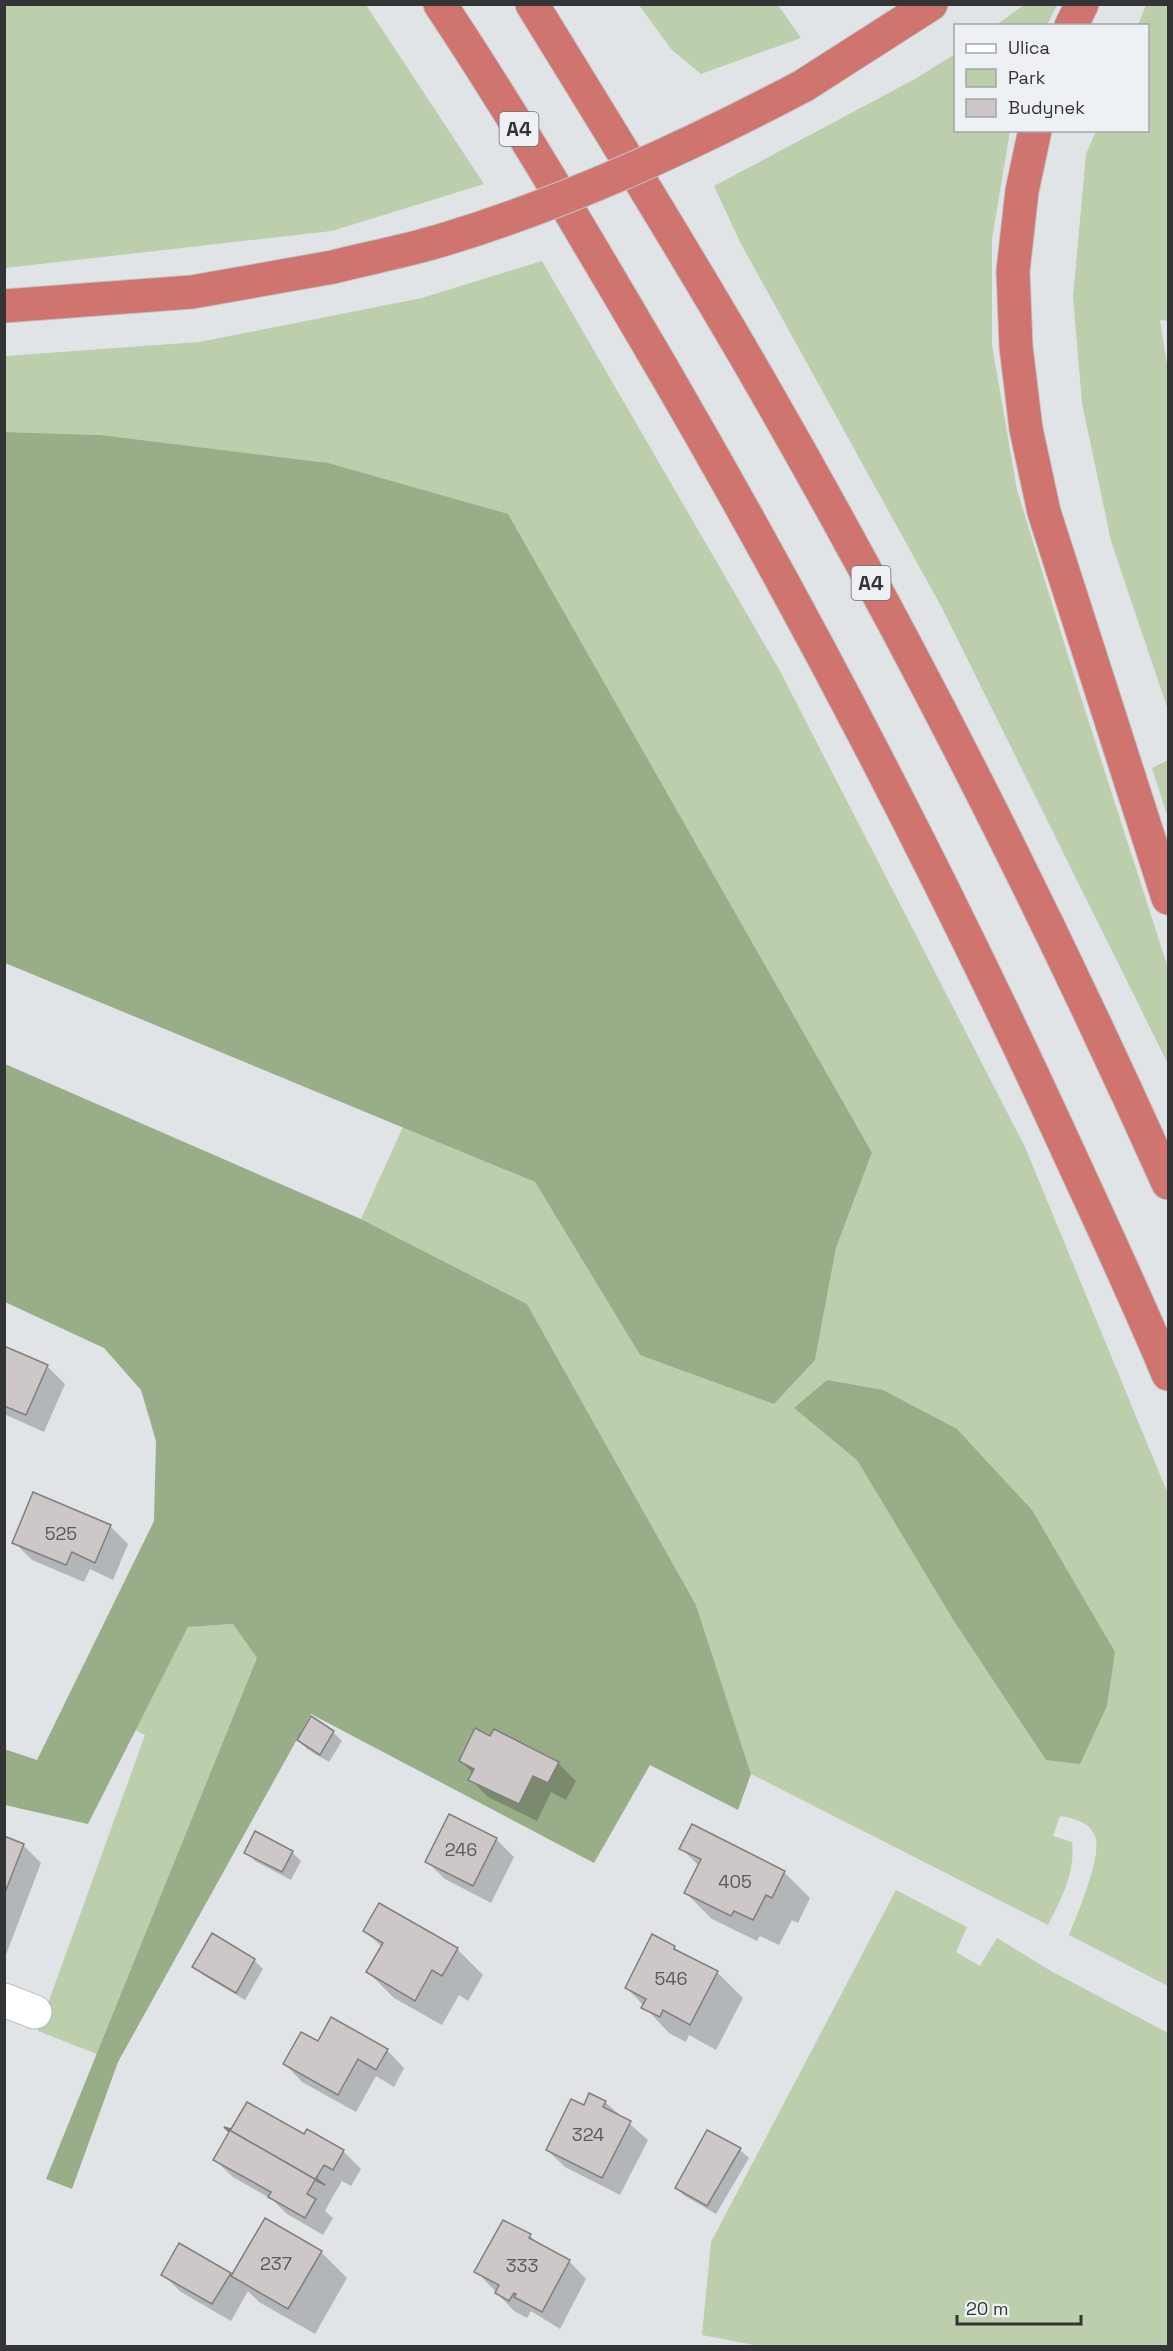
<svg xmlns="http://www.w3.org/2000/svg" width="1173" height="2351" font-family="'Space Grotesk',sans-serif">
  <rect width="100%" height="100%" fill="#e0e4e7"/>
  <g fill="#bcceac">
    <path d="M4 5H366L484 184 332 231 5 268Z"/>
    <path d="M639 5H778L801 38 701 74 671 49Z"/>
    <path d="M1024 5H1057L1047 25H996Z"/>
    <path d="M1146 5H1168V321L1160 320 1168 371V710L1111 541 1082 403 1073 297 1086 154 1096 131 1148 130V26L1138 25Z"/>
    <path d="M955 54 956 130 1010 131 992 239V345L1017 490 1078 688 1168 968V1064L942 608 740 242 714 186 915 79Z"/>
    <path d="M542 261 780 671 1025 1147 1168 1494V1986L1069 1935C1077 1915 1103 1855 1095 1836 1090 1822 1073 1818 1060 1816L1053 1836 1072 1842C1076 1871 1061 1900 1048 1925L751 1774 696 1605 527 1304 361 1219 403 1127 535 1182 640 1355 815 1360 836 1248 872 1154 100 435 5 432V356L199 342 422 298Z"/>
    <path d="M1168 760V818L1152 768Z"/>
    <path d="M233 1624 258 1658 97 2054 38 2031 145 1735 135 1730 188 1627Z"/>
    <path d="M896 1890 967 1927 956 1952 980 1966 997 1938 1051 1971 1168 2033V2346H759L702 2335 711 2242Z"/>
  </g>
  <g fill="#9aad89">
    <path d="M5 432 100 435 328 463 508 514 872 1153 836 1248 815 1360 774 1404 640 1355 535 1182 5 963Z"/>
    <path d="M5 1064 361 1219 527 1304 696 1605 751 1774 738 1810 650 1765 594 1863 311 1714 118 2062 72 2189 46 2179 257 1658 233 1624 188 1627 88 1824 5 1805 4 1749 37 1760 154 1521 156 1441 141 1390 104 1348 5 1302Z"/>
    <path d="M827 1380 883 1390 957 1429 1032 1510 1115 1652 1107 1706 1080 1764 1046 1760 954 1621 857 1460 794 1408Z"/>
  </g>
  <g fill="#0003">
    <path d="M4 1347 47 1366 65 1384 44 1432 4 1414Z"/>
    <path d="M110 1526 128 1544 113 1580 90 1569 84 1582 32 1560 14 1542Z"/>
    <path d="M333 1732 342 1741 329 1762 307 1749 298 1740Z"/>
    <path d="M491 1738 558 1763 576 1781 566 1800 551 1792 537 1821 488 1797 470 1779 473 1773 461 1761Z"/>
    <path d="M4 1838 23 1845 41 1863 4 1960Z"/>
    <path d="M496 1839 514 1857 491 1903 445 1879 427 1862Z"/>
    <path d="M681 1848 784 1872 810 1898 798 1923 792 1920 779 1945 760 1936 757 1941 712 1919 686 1893 699 1866Z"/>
    <path d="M246 1852H292L301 1861 291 1880 255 1861Z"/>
    <path d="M365 1931 457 1949 483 1975 468 2001 459 1995 442 2025 394 1998 368 1972 382 1947Z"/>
    <path d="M212 1936 254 1960 263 1969 245 2000 203 1975 194 1967Z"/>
    <path d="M674 1947 680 1954 717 1972 743 1998 716 2050 689 2035 686 2042 669 2033 627 1988Z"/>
    <path d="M318 2043 387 2050 404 2068 394 2087 376 2076 356 2112 302 2082 285 2064Z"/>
    <path d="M605 2102 648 2140 620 2195 565 2167 547 2150 584 2107Z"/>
    <path d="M232 2131 304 2136 343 2151 361 2169 351 2186 342 2181 333 2196 325 2211 333 2218 323 2235 287 2214 273 2200 233 2177 215 2160Z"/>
    <path d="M708 2132 740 2150 749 2158 716 2214 685 2196 676 2188Z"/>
    <path d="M530 2236 540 2245 569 2261 586 2279 560 2329 531 2311 527 2318 514 2311 476 2271Z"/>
    <path d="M321 2252 347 2278 315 2334 259 2302 248 2291 231 2321 181 2292 163 2275 230 2274 233 2277Z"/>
  </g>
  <g fill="#cdc8c7" stroke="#837e7e" stroke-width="1.5">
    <path d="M4 1346 48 1365 26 1415 4 1406Z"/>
    <path d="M33 1492 111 1525 95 1563 72 1552 66 1565 12 1543Z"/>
    <path d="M311 1716 334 1731 320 1755 297 1740Z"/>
    <path d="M475 1728 490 1736 494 1729 559 1762 548 1783 533 1776 519 1804 468 1780 474 1769 459 1761Z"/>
    <path d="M449 1814 497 1838 473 1886 425 1862Z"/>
    <path d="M692 1824 785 1871 772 1898 766 1895 753 1920 734 1911 731 1916 684 1893 701 1859 679 1849Z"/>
    <path d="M255 1831 293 1851 282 1872 244 1853Z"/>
    <path d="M4 1836 24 1844 4 1895Z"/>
    <path d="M379 1903 458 1948 442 1976 432 1970 415 2001 366 1972 383 1943 363 1931Z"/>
    <path d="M212 1933 255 1959 236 1993 192 1967Z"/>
    <path d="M652 1934 675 1946 674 1949 718 1971 690 2025 663 2010 660 2017 641 2008 646 1999 625 1988Z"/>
    <path d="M331 2017 388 2049 376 2070 358 2059 338 2095 283 2064 301 2032 318 2041Z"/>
    <path d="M589 2093 606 2101 603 2107 631 2121 602 2178 546 2150 571 2099 584 2105Z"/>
    <path d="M247 2102 304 2134 307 2129 344 2150 333 2170 324 2165 316 2178 325 2185 224 2127 231 2129Z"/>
    <path d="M224 2127 325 2185 315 2180 307 2194 316 2199 305 2218 268 2197 271 2192 213 2160 229 2132Z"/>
    <path d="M707 2130 741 2148 707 2206 675 2188Z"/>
    <path d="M265 2218 322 2251 288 2309 231 2276Z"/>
    <path d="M503 2220 531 2234 529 2238 570 2260 542 2312 514 2297 516 2294 514 2293 509 2301 495 2293 499 2285 474 2272Z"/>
    <path d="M179 2243 231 2273 212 2304 161 2275Z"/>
  </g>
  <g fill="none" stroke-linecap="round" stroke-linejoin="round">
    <defs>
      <path id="minor" d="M4 2000 35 2012"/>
      <g id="motorway">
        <path d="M440 4C521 126 594 252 668 378 809 621 938 870 1056 1125 1094 1208 1133 1290 1168 1374"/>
        <path d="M532 4C610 131 688 256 762 385 911 644 1046 911 1168 1183"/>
        <path d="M1071 26 1082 4"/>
        <path d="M803 86 931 4"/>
        <path d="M1035 130 1022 191 1013 271 1016 347 1026 429 1044 512 1168 898"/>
        <path d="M4 306 192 292 333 267"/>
      </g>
    </defs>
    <use href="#minor" stroke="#b4b8ba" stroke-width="35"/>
    <use href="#motorway" stroke="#c2c2c2" stroke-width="35"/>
    <use href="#minor" stroke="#fff" stroke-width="33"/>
    <use href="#motorway" stroke="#cf746f" stroke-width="33"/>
    <defs>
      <path id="motorway-bridge" d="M333 267C369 258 405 251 439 241 566 203 687 147 803 86"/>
    </defs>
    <use href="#motorway-bridge" stroke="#c2c2c2" stroke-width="35" stroke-linecap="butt"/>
    <use href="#motorway-bridge" stroke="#cf746f" stroke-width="33"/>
  </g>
  <g text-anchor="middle" stroke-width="4.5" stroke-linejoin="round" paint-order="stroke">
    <g font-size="18" fill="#5a595a">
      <text x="61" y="1540">525</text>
      <text x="461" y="1856">246</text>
      <text x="735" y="1888">405</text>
      <text x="671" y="1985">546</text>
      <text x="588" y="2141">324</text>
      <text x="276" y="2270">237</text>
      <text x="522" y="2272">333</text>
    </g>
    <g fill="#eef1f4" stroke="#6b6d6e" stroke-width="1.5">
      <rect x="499.5" y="112" width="39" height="34" rx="4.5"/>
      <rect x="851.5" y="566" width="39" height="34" rx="4.5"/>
    </g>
    <g font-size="20" font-weight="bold" fill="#333435">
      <text x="519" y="136">A4</text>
      <text x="871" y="590">A4</text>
    </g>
  </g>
  <rect width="1173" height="2351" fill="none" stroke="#333435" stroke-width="12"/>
  <rect x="954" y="24" width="195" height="108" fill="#eef1f4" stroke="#a3a5a8" stroke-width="1.5"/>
  <rect x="966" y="44" width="30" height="9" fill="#ffffff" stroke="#a3a5a8" stroke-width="1.5"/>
  <text x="1008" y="54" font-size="18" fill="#333435">Ulica</text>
  <rect x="966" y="69" width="30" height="18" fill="#bcceac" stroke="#a3a5a8" stroke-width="1.5"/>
  <text x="1008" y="84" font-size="18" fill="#333435">Park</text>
  <rect x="966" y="99" width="30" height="18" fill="#cdc8c7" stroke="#a3a5a8" stroke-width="1.5"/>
  <text x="1008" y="114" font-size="18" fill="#333435">Budynek</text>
  <path d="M957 2315v9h124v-9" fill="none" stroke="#333435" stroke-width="3"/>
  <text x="966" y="2315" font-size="18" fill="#333435" stroke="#eef1f4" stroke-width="4.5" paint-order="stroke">20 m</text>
</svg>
